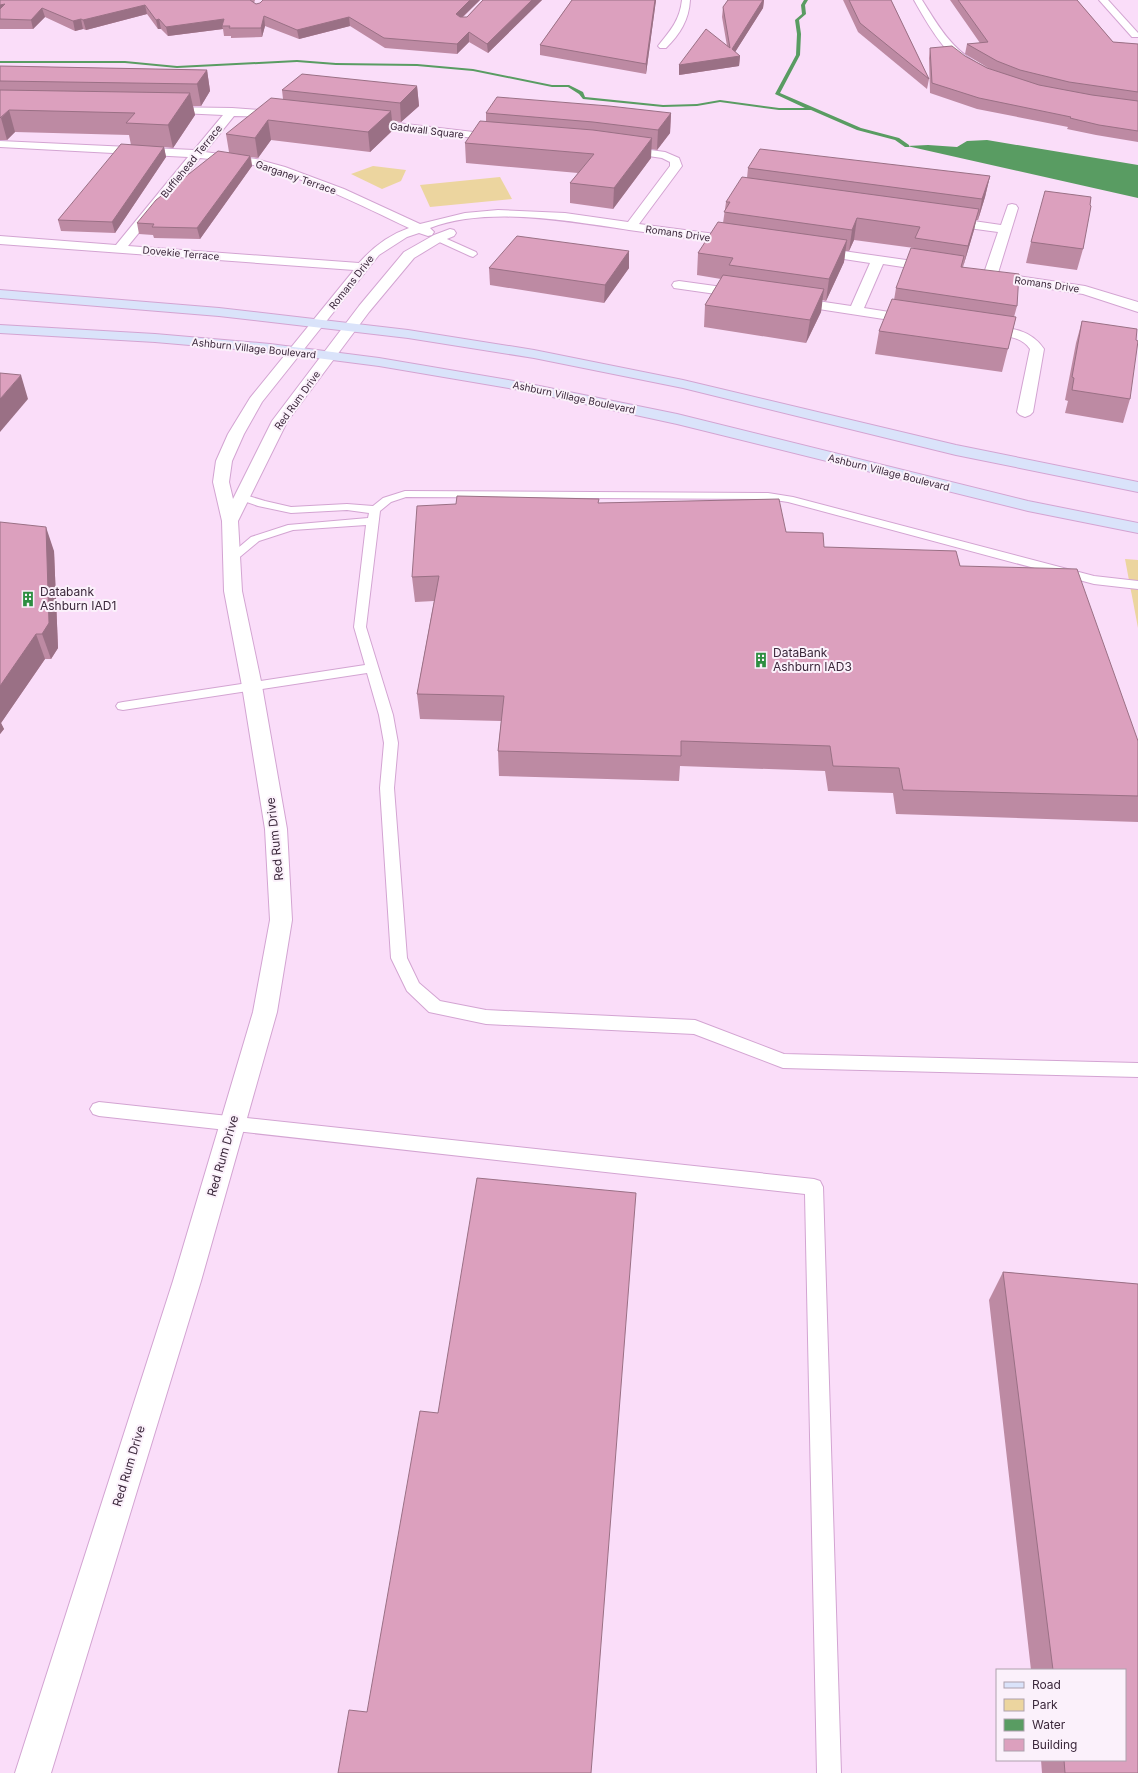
<svg xmlns="http://www.w3.org/2000/svg" width="1138" height="1773" font-family="Inter,sans-serif">
  <rect width="100%" height="100%" fill="#faddf9"/>
  <g fill="#ecd59f">
    <path d="M373 166 406 170 401 181 382 189 351 174Z"/>
    <path d="M500 177 512 199 430 207 420 185Z"/>
    <path d="M1125 559 1138 560V628Z"/>
  </g>
  <path fill="#599c62" d="M987 140 1138 165V198L907 146 928 145 957 147 967 141Z"/>
  <g fill="none" stroke-linecap="round" stroke-linejoin="round">
    <path fill="#599c62" fill-rule="evenodd" d="M804 0H808L805 5 806 14 799 20 801 34 800 55 780 93 861 128 899 138 909 145V147H905L895 140 857 130 811 110H779L720 102 697 106 663 107 583 99 579 94 568 87H552L473 71 417 66 336 65 297 62 177 68 125 63H0V61H125L177 66 297 60 336 63 417 64 473 69 552 85H569L583 92 585 97 663 105 697 104 720 100 779 108H805L775 94 796 55 797 34 795 20 802 14 801 5Z"/>
    <defs>
      <g id="service">
        <path d="M438 235 476 252 477 254 473 257 470 256 435 240 434 238 435 236Z"/>
        <path d="M405 491 768 493 793 497 1094 576 1138 581V589L1094 584 788 502 768 499 406 497 391 502 380 511 366 627 393 715 398 743 394 788 407 958 419 983 440 1001 486 1010 695 1020 784 1054 1138 1063V1077L783 1068 694 1034 486 1024 429 1012 407 991 391 958 380 788 384 743 379 715 367 673 123 710 118 709 116 706 118 703 123 702 365 665 354 627 366 525 293 530 259 541 235 561H227L225 559 251 537 288 525 368 518 369 513 347 510 291 513 258 506 238 499 236 497 242 494 265 501 291 507 347 504 373 506 383 498Z"/>
        <path d="M99 1102 814 1179 820 1181 823 1187 841 1773H817L805 1194 99 1116 93 1114 90 1109 93 1104Z"/>
      </g>
      <g id="minor">
        <path d="M682 0H690C689 20 680 34 666 48H660L658 46C670 31 680 20 682 0Z"/>
        <path d="M914 0H922C937 24 950 47 975 62L976 64 975 66C953 71 923 16 914 0Z"/>
        <path d="M1099 0H1108L1138 33V37H1132Z"/>
        <path d="M163 107 232 108 287 112 288 114 283 117 234 116 205 152 256 159 285 167 344 189 420 224 465 213 498 210 565 213 628 222 670 166V162L662 158 621 152 615 149 621 146 665 152 679 158 682 166 639 224 738 237 742 238 744 241 742 244 738 245C702 240 666 235 629 230 569 221 488 206 430 228L434 232 432 235 428 236 419 233 407 237 379 255 262 402 244 434 232 461 229 482 233 499 272 421 359 306 404 252 434 235 450 229 454 230 456 233 454 236 442 241 414 258 369 312 287 422 238 521 242 591 262 686 287 829 292 920 277 1012 201 1281 51 1773H15L173 1281 253 1012 270 920 265 829 242 686 224 591 222 521 213 482 216 461 228 434 250 398 354 270 0 244V236L116 245 188 157 0 147V141L194 150 223 115 159 112 158 110ZM200 158C218 160 239 161 257 166 310 179 360 205 409 228 389 235 373 247 359 263L128 246Z"/>
        <path d="M363 119 499 135 505 138 499 141 359 124 358 122 359 120Z"/>
        <path d="M1012 204 1016 205 1018 208 998 273 1085 286 1138 302V312L1083 294 985 279 983 276 998 232 946 225 942 224 940 221 942 218 946 217 1001 225 1008 205Z"/>
        <path d="M815 247 941 265 942 268 941 271 936 272 883 264 864 308 921 317 923 320 921 323 916 324 786 304 784 301 786 298 791 297 851 306 870 263 811 254 809 251 811 248Z"/>
        <path d="M679 281 744 290 749 291 751 294 749 297 744 298 674 288 672 285 674 282Z"/>
        <path d="M983 326C1007 328 1029 327 1044 349L1033 412 1030 415 1025 417 1020 415 1017 412 1030 349C1018 332 995 337 978 333L976 330 978 327Z"/>
      </g>
      <g id="secondary">
        <path d="M0 290 219 308 408 330 534 350 683 380 956 445 1138 482V492L956 455 683 388 534 358 408 338 219 316 0 298Z"/>
        <path d="M0 325 155 334 270 344 379 358 520 382 677 414 1028 501 1138 523V533L1028 511 677 424 520 390 379 366 270 352 155 342 0 333Z"/>
      </g>
    </defs>
    <use href="#service" stroke="#d3a4d2" stroke-width="2"/>
    <use href="#minor" stroke="#d3a4d2" stroke-width="2"/>
    <use href="#secondary" stroke="#d3a4d2" stroke-width="2"/>
    <use href="#service" fill="#fff" fill-rule="evenodd"/>
    <use href="#minor" fill="#fff" fill-rule="evenodd"/>
    <use href="#secondary" fill="#dae3fa" fill-rule="evenodd"/>
  </g>
  <g fill="#bd8aa3">
    <path d="M0 0H255L254 3 256 4 480 0 463 17H467L483 0H542L488 53 469 42 457 54 385 48 350 26 299 39 265 26 262 37 231 38V36H224L223 29 168 36 161 29H158L147 14 86 30 83 29 75 31 45 17 33 29H0Z"/>
    <path d="M572 0H656L646 74 540 55V45Z"/>
    <path d="M728 0H764L763 8 735 52 740 56 739 66 679 75 727 46 722 17 723 7Z"/>
    <path d="M843 0H891L929 79 927 89 858 32Z"/>
    <path d="M950 0H1077L1113 42 1138 44V142L1096 135 1067 129 1068 127 977 109 930 93 929 58 930 48 965 56 990 69 965 54 967 44 980 43Z"/>
    <path d="M0 66 207 70 210 91 201 106H193L195 115 173 148 164 147 166 157 115 233 61 231 58 220 131 145 129 135 15 132 7 140H0Z"/>
    <path d="M417 86 419 106 401 122 392 121 393 130 370 152 271 140 258 158 251 157 252 166 200 239 154 238 153 235 139 234 137 223 229 152 226 134 283 99 282 90Z"/>
    <path d="M486 113H671L670 133 657 150 651 149V158L613 209 570 203V183L578 173 466 163 465 143 486 122Z"/>
    <path d="M748 168 990 176 985 197 978 220H976L974 230 963 267 1017 306 1014 317H1016L1002 372 875 354 879 331 894 300 896 288 914 248 854 240 849 251H845L844 262 826 301 822 300 821 312 806 343 704 327 705 305 721 279 697 275 698 253 723 223 726 202 747 178Z"/>
    <path d="M1090 205 1083 249 1077 270 1026 263 1031 242Z"/>
    <path d="M629 251V268L604 303 490 285 489 268Z"/>
    <path d="M1082 321 1130 399 1123 423 1065 413 1068 401 1065 400 1076 343Z"/>
    <path d="M599 503 786 532 824 547 960 566 1138 741V822L896 814 893 793 828 791 825 771 680 766 679 781 499 776 498 751 501 721 420 719 417 694 434 601 415 602 412 577Z"/>
    <path d="M0 522 54 551 58 648 51 659H45L1 723 4 729 0 734Z"/>
    <path d="M1003 1272 1138 1284V1773H1042L1041 1760H1125V1670H1031L989 1300Z"/>
  </g>
  <g fill="#9a7085">
    <path d="M470 0H480L456 23V14Z"/>
    <path d="M532 0H542L488 53 487 44Z"/>
    <path d="M655 0H656L646 74V64Z"/>
    <path d="M763 0H764L763 8 732 57 740 56 739 66 679 75V65L732 49Z"/>
    <path d="M5 4 0 15V5Z"/>
    <path d="M145 5 147 14 86 30 83 20Z"/>
    <path d="M42 8 45 17 33 29 31 20Z"/>
    <path d="M264 16 265 26 262 37 261 28Z"/>
    <path d="M349 17 350 26 299 39 297 30Z"/>
    <path d="M81 19 83 29 75 31 73 21Z"/>
    <path d="M159 19 161 29H158L156 20Z"/>
    <path d="M224 19 222 26 223 29 168 36 166 27Z"/>
    <path d="M469 32V42L457 54V44Z"/>
    <path d="M207 70 210 91 201 106 197 84Z"/>
    <path d="M417 86 419 106 401 122 400 103Z"/>
    <path d="M190 93 195 115 173 148 168 125Z"/>
    <path d="M9 110 15 132 7 140 1 118Z"/>
    <path d="M391 111 393 130 370 152 368 132Z"/>
    <path d="M671 113 670 133 657 150 658 130Z"/>
    <path d="M268 120 271 140 258 158 255 138Z"/>
    <path d="M652 138 651 158 613 209 614 188Z"/>
    <path d="M164 147 166 157 115 233 112 222Z"/>
    <path d="M250 156 252 166 200 239 197 228Z"/>
    <path d="M990 176 985 197 978 220 982 199Z"/>
    <path d="M979 209 974 230 963 267 968 246Z"/>
    <path d="M857 218 854 240 849 251 852 230Z"/>
    <path d="M847 240 844 262 826 301 829 279Z"/>
    <path d="M629 251V268L604 303 605 285Z"/>
    <path d="M824 289 821 312 806 343 810 320Z"/>
    <path d="M21 375 28 399 0 432V399Z"/>
    <path d="M46 527 54 551 58 648 51 659 42 634Z"/>
    <path d="M36 634 45 659 1 723 4 729 0 734V686Z"/>
  </g>
  <g fill="#dca0be" stroke="#9a7085">
    <path d="M0 0H250L256 4 260 3 263 0H470L456 14 460 17H467L483 0H532L487 44 469 32 457 44 384 38 349 17 297 30 264 16 261 28H229L230 26H222L224 19 166 27 159 19 156 20 145 5 83 20 81 19 73 21 42 8 31 20 0 19V9L5 4 0 5Z"/>
    <path d="M572 0H655L646 64 540 45Z"/>
    <path d="M728 0H763L732 49 740 56 679 65 706 29 730 48 723 7Z"/>
    <path d="M849 0H891L929 79 860 23Z"/>
    <path d="M958 0H1077L1113 42 1138 44V92L1069 82 1020 70 997 61 967 44 988 42Z"/>
    <path d="M952 46 965 56 987 68 1039 85 1092 95 1138 101V131L1099 125 1070 118 1071 117 979 98 932 83 930 48Z"/>
    <path d="M0 66 207 70 197 84 0 81Z"/>
    <path d="M302 74 417 86 400 103 282 90Z"/>
    <path d="M0 90 190 93 168 125 126 123 135 113 9 110 0 118Z"/>
    <path d="M497 97 609 106 671 113 658 130 593 122 486 113Z"/>
    <path d="M271 98 391 111 368 132 268 120 255 138 226 134Z"/>
    <path d="M480 121 593 130 652 138 614 188 570 183 594 154 465 143Z"/>
    <path d="M121 144 164 147 112 222 58 220Z"/>
    <path d="M760 149 990 176 982 199 748 168Z"/>
    <path d="M218 151 250 156 197 228 152 227 154 224 137 223 156 200Z"/>
    <path d="M742 177 979 209 968 246 915 238 920 227 857 218 852 230 724 212 730 202H726Z"/>
    <path d="M1045 191 1091 197 1090 205 1091 206 1083 249 1031 242Z"/>
    <path d="M718 222 847 240 829 279 729 265 733 258 698 253Z"/>
    <path d="M517 236 629 251 605 285 489 268Z"/>
    <path d="M911 248 964 256 961 267 1019 274 1017 306 896 288Z"/>
    <path d="M723 275 824 289 810 320 705 305Z"/>
    <path d="M892 299 1016 317 1008 349 879 331Z"/>
    <path d="M1082 321 1137 329 1136 340 1138 341 1130 399 1072 390 1074 378 1072 377Z"/>
    <path d="M0 373 21 375 0 399Z"/>
    <path d="M457 496 599 499 598 503 779 499 786 532 823 533 824 547 956 551 960 566 1077 569 1138 741V796L903 790 899 768 833 766 830 746 681 741V756L498 751 504 696 417 694 439 576 412 577 417 506 456 504Z"/>
    <path d="M0 522 46 527 49 623 42 634H36L0 686Z"/>
    <path d="M477 1178 636 1193 591 1773H338L349 1710 367 1712 420 1411 438 1413Z"/>
    <path d="M1003 1272 1138 1284V1773H1065L1064 1760H1125V1670H1053Z"/>
  </g>
  <defs>
    <symbol id="building-bare" viewBox="-9 -9 18 18"><path d="M-4-6H4V6H1V3H-1V6H-4ZM-2.5-4.3h1.7v1.8h-1.7ZM.8-4.3h1.7v1.8H.8ZM-2.5-1h1.7V.8h-1.7ZM.8-1h1.7V.8H.8Z" fill="#2d8e41" stroke="#fbf1fb" stroke-width="2.5" paint-order="stroke"/></symbol>
  </defs>
  <g fill-rule="evenodd">
    <use href="#building-bare" x="17" y="588" width="22" height="22"/>
    <use href="#building-bare" x="750" y="649" width="22" height="22"/>
  </g>
  <g text-anchor="middle" stroke-width="4" stroke-linejoin="round" paint-order="stroke">
    <g font-size="10" fill="#3b283b" stroke="#fbf1fb">
      <text transform="translate(427 130) rotate(7)" y="4">Gadwall Square</text>
      <text transform="translate(191 161) rotate(-51)" y="4">Bufflehead Terrace</text>
      <text transform="translate(296 177) rotate(19)" y="4">Garganey Terrace</text>
      <text transform="translate(678 233) rotate(8)" y="4">Romans Drive</text>
      <text transform="translate(181 253) rotate(5)" y="4">Dovekie Terrace</text>
      <text transform="translate(351 282) rotate(-52)" y="4">Romans Drive</text>
      <text transform="translate(1047 284) rotate(8)" y="4">Romans Drive</text>
      <text transform="translate(254 348) rotate(6)" y="4">Ashburn Village Boulevard</text>
      <text transform="translate(574 397) rotate(12)" y="4">Ashburn Village Boulevard</text>
      <text transform="translate(297 400) rotate(-54)" y="4">Red Rum Drive</text>
      <text transform="translate(889 472) rotate(14)" y="4">Ashburn Village Boulevard</text>
    </g>
    <g font-size="12" fill="#3b283b" stroke="#fbf1fb" text-anchor="start">
      <text x="40" y="596">Databank<tspan x="40" dy="14">Ashburn IAD1</tspan></text>
      <text x="773" y="657">DataBank<tspan x="773" dy="14">Ashburn IAD3</tspan></text>
    </g>
    <g font-size="12" fill="#3b283b" stroke="#fbf1fb">
      <text transform="translate(275 839) rotate(-96)" y="4">Red Rum Drive</text>
      <text transform="translate(223 1156) rotate(-74)" y="4">Red Rum Drive</text>
      <text transform="translate(129 1466) rotate(-73)" y="4">Red Rum Drive</text>
    </g>
  </g>
  <rect x="996" y="1669" width="130" height="92" fill="#fbf1fb" stroke="#aea1ae"/>
  <rect x="1004" y="1682" width="20" height="6" fill="#dae3fa" stroke="#aea1ae"/>
  <text x="1032" y="1689" font-size="12" fill="#3b283b">Road</text>
  <rect x="1004" y="1699" width="20" height="12" fill="#ecd59f" stroke="#aea1ae"/>
  <text x="1032" y="1709" font-size="12" fill="#3b283b">Park</text>
  <rect x="1004" y="1719" width="20" height="12" fill="#599c62" stroke="#aea1ae"/>
  <text x="1032" y="1729" font-size="12" fill="#3b283b">Water</text>
  <rect x="1004" y="1739" width="20" height="12" fill="#dca0be" stroke="#aea1ae"/>
  <text x="1032" y="1749" font-size="12" fill="#3b283b">Building</text>
</svg>
